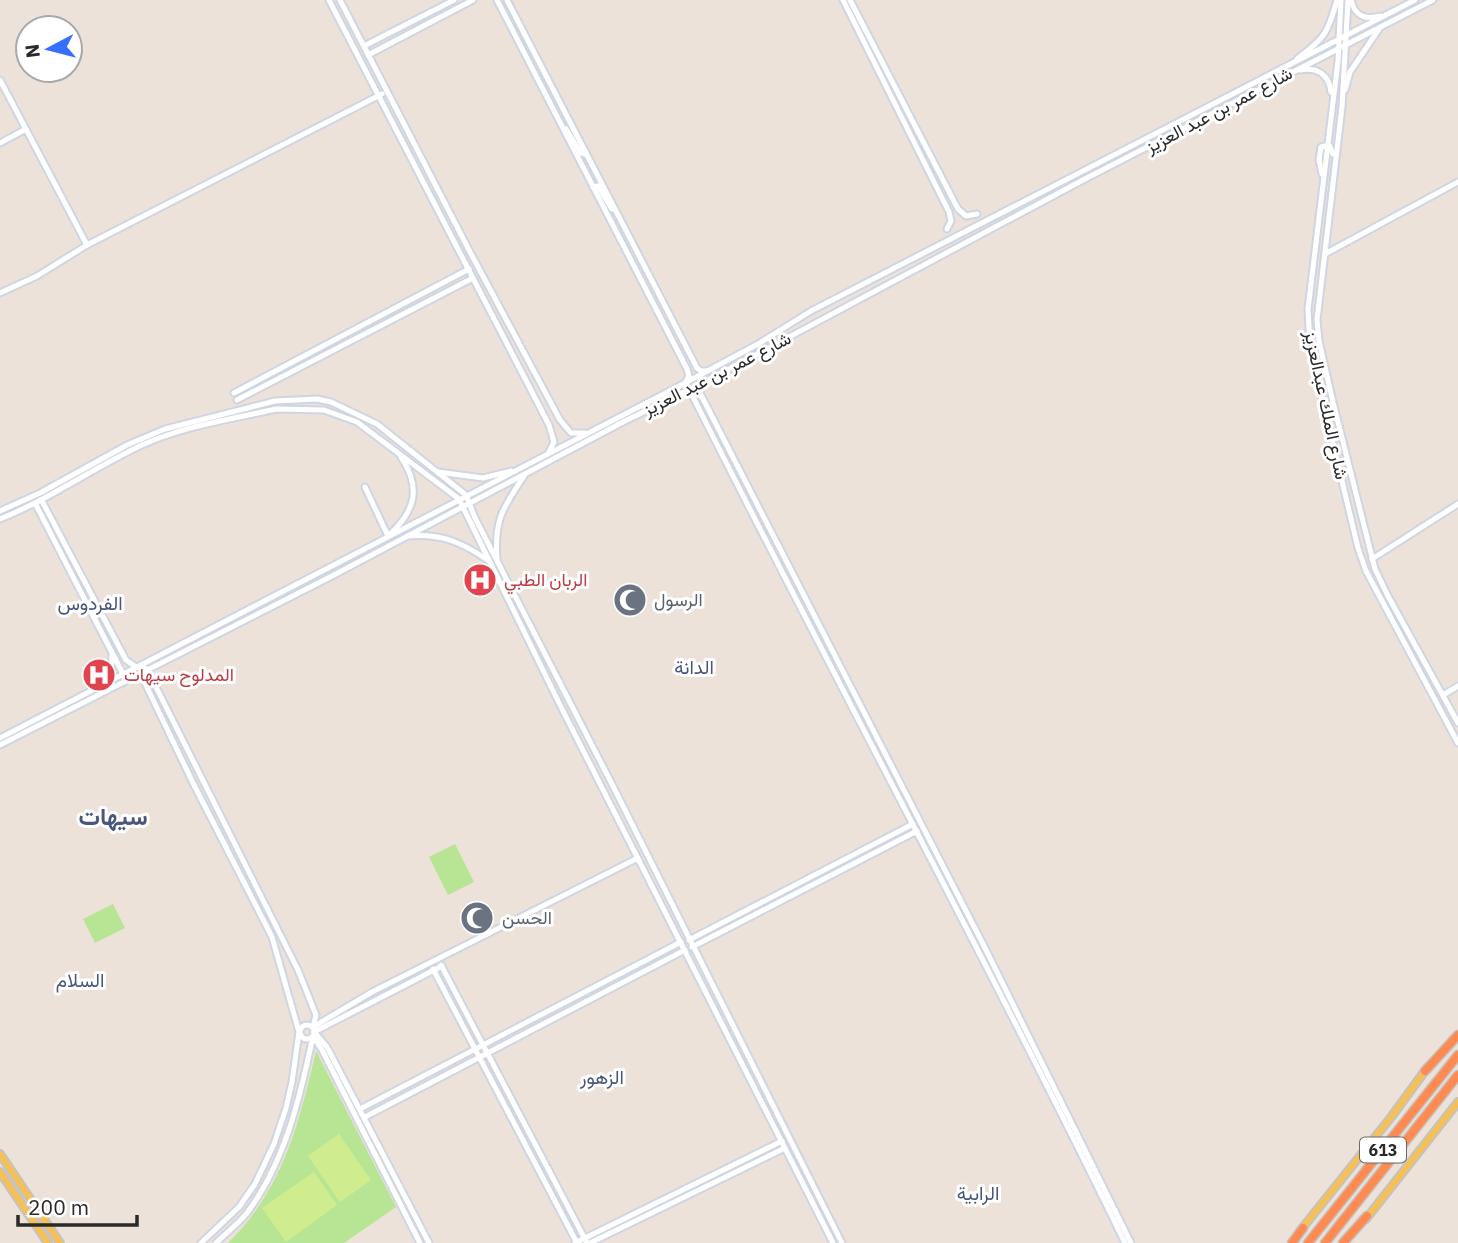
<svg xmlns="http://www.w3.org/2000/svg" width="1458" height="1243" font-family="'IBM Plex Sans',Vazirmatn,sans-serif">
  <rect width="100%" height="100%" fill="#ece2da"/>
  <g fill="#b8e593">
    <path d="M455 844 474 882 448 895 429 857Z"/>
    <path d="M113 904 125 928 95 943 83 919Z"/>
    <path d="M316 1051 396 1207 344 1243H228C283 1189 299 1124 316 1051Z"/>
  </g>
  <g fill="#cfed8f">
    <path d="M339 1134 371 1180 340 1202 308 1156Z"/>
    <path d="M314 1172 337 1205 286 1242 262 1208Z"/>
  </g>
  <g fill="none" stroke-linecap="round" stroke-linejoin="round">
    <defs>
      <g id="tertiary">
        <path d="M329 0 549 425 554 442 549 452"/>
        <path d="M340 0 469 250 560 420 571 433H585"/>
        <path d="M497 0 687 369 689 376 685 383"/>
        <path d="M507 0 697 368 701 371H707"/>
        <path d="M843 0 949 212 951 221 947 229"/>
        <path d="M850 0 958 209 966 216 977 214"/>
        <path d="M1341 0 1338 61 1308 309 1310 347 1358 548 1366 571 1458 743"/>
        <path d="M1348 0 1342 107 1317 320 1319 341 1333 402 1375 569 1388 596 1458 723"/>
        <path d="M1351 0C1355 17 1366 20 1381 16"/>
        <path d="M364 46 454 0"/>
        <path d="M368 55 473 0"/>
        <path d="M1297 59C1326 37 1327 34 1337 0"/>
        <path d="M1300 70C1317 67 1329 74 1331 92"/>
        <path d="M0 80 87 245"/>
        <path d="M1345 90 1350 72 1379 29"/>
        <path d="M566 129 581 153 584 154 585 151"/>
        <path d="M0 143 26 129"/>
        <path d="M1322 174 1319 160 1321 147 1329 145 1333 154"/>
        <path d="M593 187 598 186 612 209"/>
        <path d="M1325 254 1458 182"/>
        <path d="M0 293 37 276 87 245 382 94"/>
        <path d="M702 384 700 393 984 946 1131 1243"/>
        <path d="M234 393 469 269"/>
        <path d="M683 393H689L693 397C835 680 986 958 1125 1243"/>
        <path d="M237 400 473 278"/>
        <path d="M438 472 483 478 511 471"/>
        <path d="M365 487 388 536C415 512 422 488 401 457"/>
        <path d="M42 501 126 660 136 667 147 669 298 970 316 1015 313 1027"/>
        <path d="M36 505 123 674 143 679 194 785 272 937 299 1032 292 1082 286 1108 274 1144 255 1184 239 1207 201 1243"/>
        <path d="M0 511 40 493 127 445 165 429 275 401 317 399 331 402 377 424 466 495 475 518 615 790 842 1243"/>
        <path d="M0 519C50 499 93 468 142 445 184 426 232 419 276 409L324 410 357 422 459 499 561 707 833 1243"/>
        <path d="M408 536C440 533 462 542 489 561"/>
        <path d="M497 559C494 519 503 508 524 476"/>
        <path d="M1372 559 1458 504"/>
        <path d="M104 684 111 672 112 656"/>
        <path d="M1443 695 1458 686"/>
        <path d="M689 940 913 824"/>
        <path d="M692 947 917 831"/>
        <path d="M441 965 587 1243"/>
        <path d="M433 969 577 1243"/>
        <circle cx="307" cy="1032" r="7"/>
        <path d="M313 1027 372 992 638 858"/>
        <path d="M313 1036 322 1050 420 1243"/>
        <path d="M360 1109 681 942"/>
        <path d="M365 1117 685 950"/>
        <path d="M216 1243C226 1233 238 1224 247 1213 285 1162 300 1098 313 1036"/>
        <path d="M429 1243 327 1047 314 1032 442 966"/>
        <path d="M575 1243 782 1141"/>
        <path d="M590 1243 785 1148"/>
      </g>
      <g id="secondary">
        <path d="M0 738 685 383 758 344 811 311 1415 0"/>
        <path d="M0 745 334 575 623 422 703 383 1083 180 1433 0"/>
      </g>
      <g id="primary">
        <path d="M0 1154 60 1243"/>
        <path d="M0 1172 48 1243"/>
        <path d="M1366 1219 1458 1102"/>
        <path d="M1300 1231 1392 1116 1427 1068"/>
      </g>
      <g id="motorway">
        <path d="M1425 1071 1458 1035"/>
        <path d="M1292 1243 1303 1228"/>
        <path d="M1308 1243 1458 1055"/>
        <path d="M1325 1243 1458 1075"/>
        <path d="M1343 1243 1367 1216"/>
      </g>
    </defs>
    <use href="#tertiary" stroke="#cfd5e3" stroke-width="9"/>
    <use href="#secondary" stroke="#cfd5e3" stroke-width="9"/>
    <use href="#primary" stroke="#c3c3c3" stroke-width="10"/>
    <use href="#motorway" stroke="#c3c3c3" stroke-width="11"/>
    <use href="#tertiary" stroke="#fff" stroke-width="5"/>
    <use href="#secondary" stroke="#fff" stroke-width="5"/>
    <use href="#primary" stroke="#f6c055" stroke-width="6"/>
    <use href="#motorway" stroke="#ff8b52" stroke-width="8"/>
  </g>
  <defs>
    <symbol id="hospital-disc" viewBox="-11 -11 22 22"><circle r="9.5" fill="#e0444e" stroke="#fff"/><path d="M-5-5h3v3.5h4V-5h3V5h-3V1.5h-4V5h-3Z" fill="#fff"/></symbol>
    <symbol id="mosque-disc" viewBox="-11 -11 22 22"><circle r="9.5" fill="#6b7280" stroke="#fff"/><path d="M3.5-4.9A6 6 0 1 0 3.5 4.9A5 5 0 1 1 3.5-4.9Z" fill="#fff"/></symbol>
  </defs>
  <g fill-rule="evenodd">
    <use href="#hospital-disc" x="461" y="561" width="38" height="38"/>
    <use href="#mosque-disc" x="611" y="581" width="38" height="38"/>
    <use href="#hospital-disc" x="80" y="656" width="38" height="38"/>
    <use href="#mosque-disc" x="458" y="899" width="38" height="38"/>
  </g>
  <g text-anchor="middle" stroke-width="6" stroke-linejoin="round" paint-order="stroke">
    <rect fill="#fff" stroke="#696969" stroke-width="2" x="1360" y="1137.5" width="46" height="25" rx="5"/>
    <g font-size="16" font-weight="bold" fill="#292929">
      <text x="1383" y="1156">613</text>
    </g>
    <g font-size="18" fill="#292929" stroke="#fff">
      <text transform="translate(1219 110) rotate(-28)" y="6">شارع عمر بن عبد العزيز</text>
      <text transform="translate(717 374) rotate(-27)" y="6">شارع عمر بن عبد العزيز</text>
      <text transform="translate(1326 405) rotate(78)" y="6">شارع الملك عبدالعزيز</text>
    </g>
    <g font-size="18" fill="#be3a42" stroke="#fff" text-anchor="start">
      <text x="504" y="586">الربان الطبي</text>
      <text x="124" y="681">المدلوح سيهات</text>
    </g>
    <g font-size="18" fill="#5b616d" stroke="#fff" text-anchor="start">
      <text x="654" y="606">الرسول</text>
      <text x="502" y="924">الحسن</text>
    </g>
    <g font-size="19" fill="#48567b" stroke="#fff">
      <text x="90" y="610">الفردوس</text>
      <text x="694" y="674">الدانة</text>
      <text x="80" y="987">السلام</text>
      <text x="602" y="1084">الزهور</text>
      <text x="978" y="1200">الرابية</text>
    </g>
    <g font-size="24" font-weight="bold" fill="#48567b" stroke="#fff">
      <text x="113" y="825">سيهات</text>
    </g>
  </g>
  <g transform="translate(49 49) rotate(263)"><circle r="33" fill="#ffffff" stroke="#a9a9a9" stroke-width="2"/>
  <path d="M0-5L12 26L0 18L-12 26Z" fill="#346fff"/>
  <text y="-10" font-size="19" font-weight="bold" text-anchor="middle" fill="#292929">N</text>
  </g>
  <path d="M18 1215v10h119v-10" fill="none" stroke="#292929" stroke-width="3.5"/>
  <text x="28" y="1215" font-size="21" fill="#292929" stroke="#ffffff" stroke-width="5" paint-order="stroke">200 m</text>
</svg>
